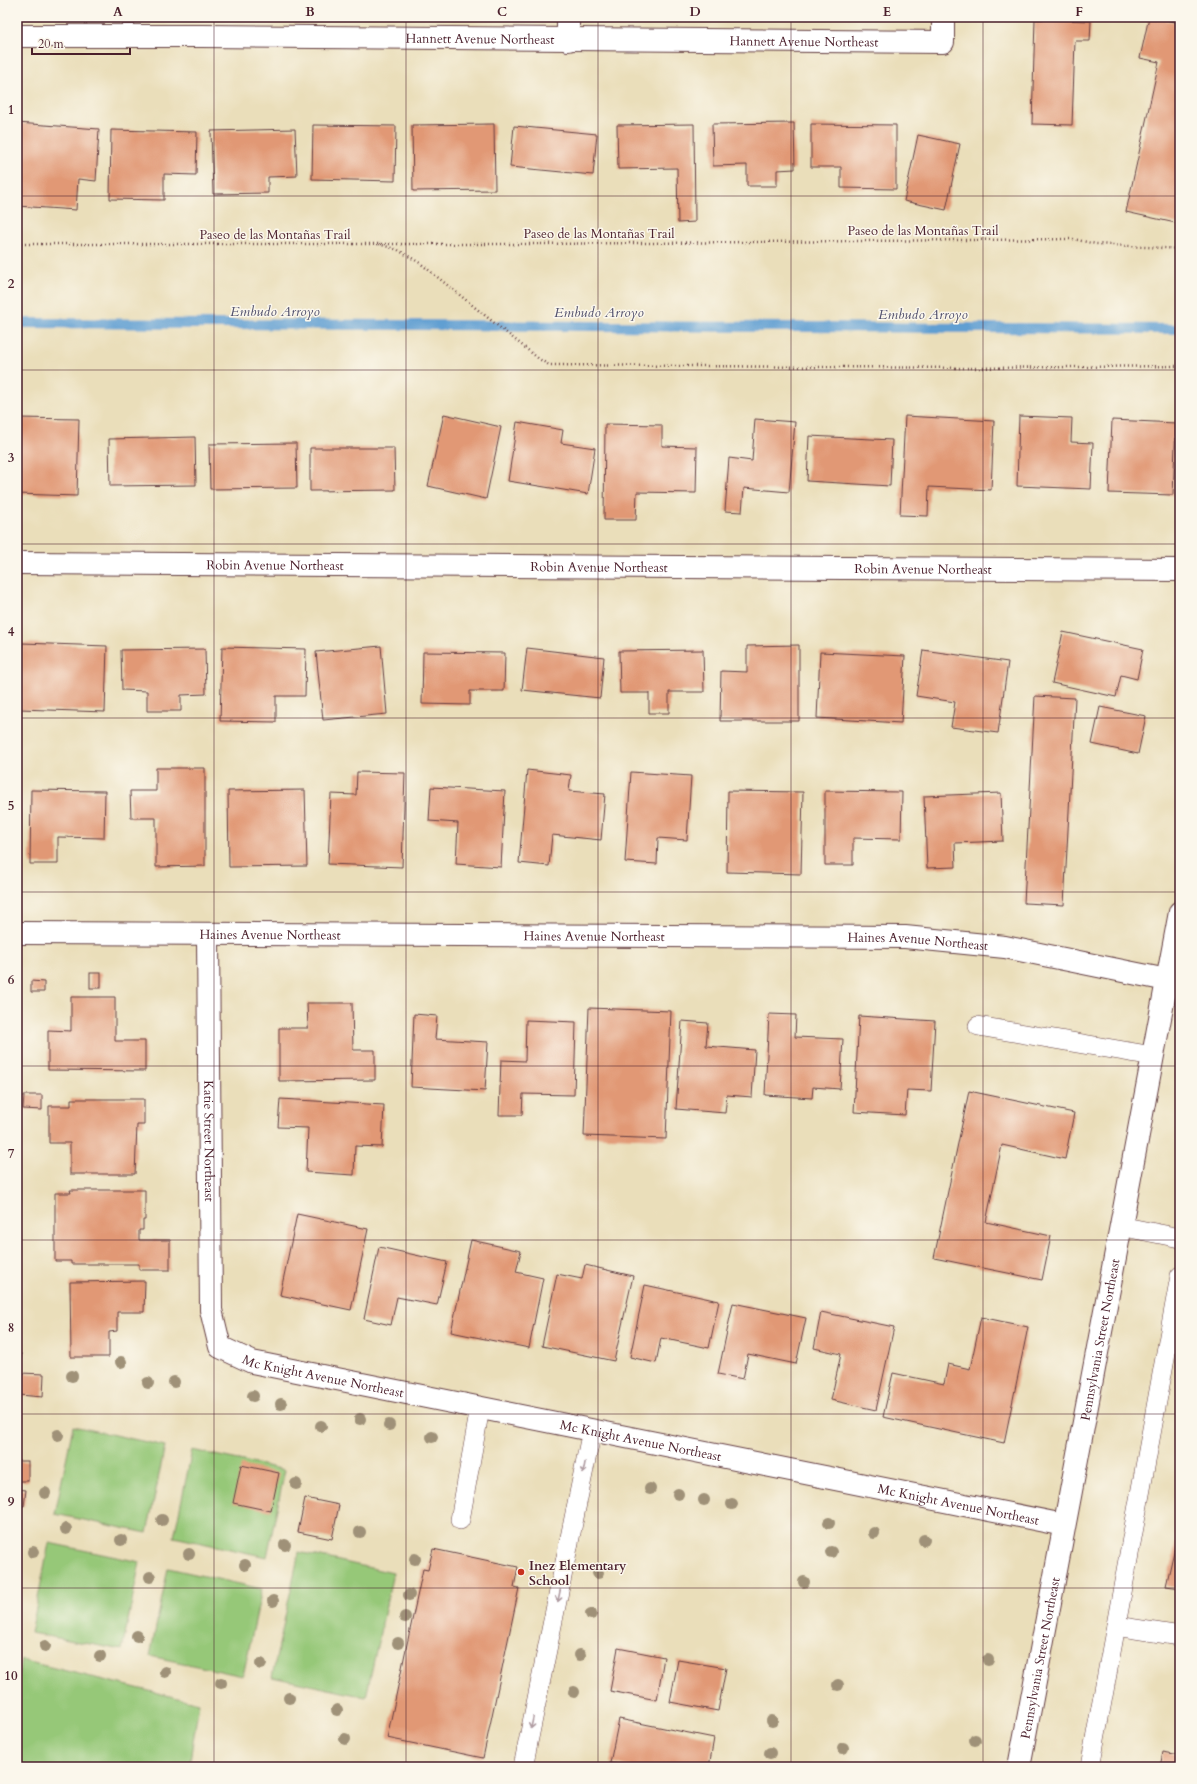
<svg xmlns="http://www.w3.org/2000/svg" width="1197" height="1784" font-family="Cardo,serif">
  <rect width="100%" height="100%" fill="#fbf7ec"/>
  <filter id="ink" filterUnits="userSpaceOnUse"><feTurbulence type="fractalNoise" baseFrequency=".025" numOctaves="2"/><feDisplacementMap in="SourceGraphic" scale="8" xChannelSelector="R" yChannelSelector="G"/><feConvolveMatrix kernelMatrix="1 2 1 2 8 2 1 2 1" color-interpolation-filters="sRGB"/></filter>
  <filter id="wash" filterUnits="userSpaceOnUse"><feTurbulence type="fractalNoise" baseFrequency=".012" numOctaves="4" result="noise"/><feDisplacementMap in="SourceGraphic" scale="16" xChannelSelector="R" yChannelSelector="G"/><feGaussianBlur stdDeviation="0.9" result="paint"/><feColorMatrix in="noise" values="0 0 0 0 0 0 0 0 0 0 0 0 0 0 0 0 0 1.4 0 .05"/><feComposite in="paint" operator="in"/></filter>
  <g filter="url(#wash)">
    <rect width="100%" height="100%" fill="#eadeba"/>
    <g fill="#96c878" stroke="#707452">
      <path d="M73 1426 165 1446 147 1533 55 1514Z"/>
      <path d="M192 1450 285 1470 267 1557 174 1537Z"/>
      <path d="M49 1543 140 1562 122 1650 31 1633Z"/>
      <path d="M299 1552 393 1573 366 1697 272 1677Z"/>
      <path d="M168 1568 262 1589 243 1676 150 1656Z"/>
      <path d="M21 1660 199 1703 189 1767H17V1681Z"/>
    </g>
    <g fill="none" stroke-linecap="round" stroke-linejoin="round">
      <path stroke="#609fd2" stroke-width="10" d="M17 323 1180 329"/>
    </g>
    <g id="blocks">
      <g fill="#e19874">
        <path d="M1149 17 1180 23V224L1126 212 1159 62 1140 58Z"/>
        <path d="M1035 19 1091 21 1090 41H1075L1072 125 1032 124Z"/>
        <path d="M17 123 99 129 96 181 78 179 76 210 17 206Z"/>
        <path d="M794 123 795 169 777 170V186H747V165L713 166 712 124Z"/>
        <path d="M494 124 495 190 413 191 412 125Z"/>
        <path d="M694 124 695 222 678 223 677 168 618 169 617 125Z"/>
        <path d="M811 124 896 125V189L841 188V167H811Z"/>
        <path d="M313 125 396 126 395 181 312 179Z"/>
        <path d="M514 126 597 134 593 175 510 167Z"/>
        <path d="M295 129 297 176 268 177V193L213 194 211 131Z"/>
        <path d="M111 130 197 132 196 175 164 174V200L110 199Z"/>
        <path d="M918 135 960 144 946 210 904 201Z"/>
        <path d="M444 414 501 427 486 499 428 486Z"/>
        <path d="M905 416 994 421 991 490 929 487 928 516 900 515Z"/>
        <path d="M1019 416 1072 418 1071 442 1093 443 1091 489 1017 486Z"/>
        <path d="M17 418 79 419 77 496 17 494Z"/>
        <path d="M755 419 795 422 789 492 744 488 742 512 725 511 729 458 752 461Z"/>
        <path d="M1112 420 1176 423 1173 495 1109 493Z"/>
        <path d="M517 422 563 430 561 443 595 448 588 494 508 481Z"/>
        <path d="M605 424 662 425V446L697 447 696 493 637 492 636 520H604Z"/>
        <path d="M809 436 892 440 890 486 807 481Z"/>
        <path d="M195 437 196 485 110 486 109 439Z"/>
        <path d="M296 443 297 488 210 489 209 444Z"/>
        <path d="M310 448H394L395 490 310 491Z"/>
        <path d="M1063 632 1143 649 1137 679 1121 675 1116 697 1052 683Z"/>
        <path d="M22 643 107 646 105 712 20 709Z"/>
        <path d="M799 645V721H720L721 671 747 672V646Z"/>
        <path d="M381 646 387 714 323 720 316 652Z"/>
        <path d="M222 647 306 649 305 696H276V722L220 721Z"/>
        <path d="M527 648 604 657 600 698 522 690Z"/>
        <path d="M205 649 206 694 181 695V711H147V691L122 690 121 650Z"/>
        <path d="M703 650 704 692H669V713H649V693H620L619 651Z"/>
        <path d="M923 650 1008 662 998 733 951 727 955 702 916 696Z"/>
        <path d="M423 652 505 653 504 691H470V705L422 704Z"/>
        <path d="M820 652 905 656 901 723 817 718Z"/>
        <path d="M1035 696 1075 698 1064 905 1024 903Z"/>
        <path d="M1100 707 1146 716 1138 754 1092 744Z"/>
        <path d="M156 768H205V866L156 867V818H131L130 791H156Z"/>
        <path d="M527 770 571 775 569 791 605 794 601 840 552 835 549 866 519 863Z"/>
        <path d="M357 772 405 773 402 867 328 864 331 794 356 795Z"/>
        <path d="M631 772 691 776 687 840 658 838 657 864 625 862Z"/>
        <path d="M431 787 505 791 501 867 456 864 458 823 429 821Z"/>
        <path d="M31 790 105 791 104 838 58 837V864H30Z"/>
        <path d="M305 790 307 866 229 867 228 791Z"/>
        <path d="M728 791 803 792 801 874 727 872Z"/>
        <path d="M825 791 902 792 901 839 853 838V865H825Z"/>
        <path d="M1001 793 1003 841 955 843 956 867 927 868 924 796Z"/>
        <rect x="90" y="973" width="11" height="15"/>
        <path d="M31 981 44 982V992H31Z"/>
        <path d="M71 997H115V1041H145V1071L48 1070V1030L71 1031Z"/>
        <path d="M307 1003H352L353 1050H375V1080L279 1081V1028H308Z"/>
        <path d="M589 1008 671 1011 666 1139 584 1136Z"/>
        <path d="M414 1014 437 1016 435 1039 488 1042 485 1091 411 1087Z"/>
        <path d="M769 1014 796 1015 795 1037 843 1039 840 1089 813 1087 812 1098 765 1095Z"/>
        <path d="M859 1016 935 1021 931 1091 907 1090 905 1115 854 1112Z"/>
        <path d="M526 1020 576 1022 574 1095 523 1094 522 1115H499L501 1060 525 1061Z"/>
        <path d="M682 1021 708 1023 706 1046 755 1050 752 1097 727 1095 725 1113 676 1109Z"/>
        <path d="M969 1091 1074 1113 1065 1159 1002 1145 986 1222 1051 1236 1042 1280 934 1258Z"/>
        <path d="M24 1095H42V1110L23 1109Z"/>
        <path d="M71 1099H144V1125H137L135 1174H70V1143H49V1106H71Z"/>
        <path d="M280 1099 384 1105 382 1147 355 1146 354 1175 306 1172 308 1128 278 1127Z"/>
        <path d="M70 1190H145V1220H143V1230H139V1240H170V1270H139V1264H71V1261H55V1193H71Z"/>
        <path d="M297 1214 368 1229 351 1310 280 1295Z"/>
        <path d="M471 1240 521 1251 516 1272 543 1278 529 1348 451 1332Z"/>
        <path d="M379 1247 447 1262 437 1305 397 1297 391 1325 364 1319Z"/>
        <path d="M585 1265 633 1276 614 1361 542 1346 557 1274 582 1279Z"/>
        <path d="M145 1281 144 1312H117V1331L109 1332V1357H71L70 1282Z"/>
        <path d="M645 1285 719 1301 709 1348 661 1338 656 1363 630 1357Z"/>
        <path d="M733 1303 806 1318 796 1364 748 1354 743 1379 718 1374Z"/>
        <path d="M821 1312 894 1327 876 1410 831 1400 841 1354 814 1348Z"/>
        <path d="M981 1317 1028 1327 1004 1443 883 1417 893 1373 944 1384 948 1364 970 1369Z"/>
        <rect x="17" y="1354" width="4" height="15"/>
        <path d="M20 1373 44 1374 43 1397 19 1395Z"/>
        <rect x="17" y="1461" width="11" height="20"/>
        <path d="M241 1465 279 1473 271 1511 233 1503Z"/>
        <path d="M17 1489 26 1490 24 1506 17 1505Z"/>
        <path d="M305 1498 339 1505 332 1539 298 1532Z"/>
        <path d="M1180 1525V1588L1166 1586Z"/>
        <path d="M433 1549 518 1567 514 1587 519 1588 483 1758 387 1738 423 1569 428 1570Z"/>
        <path d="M618 1648 664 1657 657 1700 610 1691Z"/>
        <path d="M678 1660 726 1668 718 1711 670 1702Z"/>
        <path d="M619 1719 714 1738 709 1767H632L610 1763Z"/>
        <path d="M1163 1752 1180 1755V1767H1160Z"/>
      </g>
    </g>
  </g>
  <g filter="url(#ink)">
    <use href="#blocks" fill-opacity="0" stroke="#623c40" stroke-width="1"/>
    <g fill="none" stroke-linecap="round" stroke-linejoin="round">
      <defs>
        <g id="service">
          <path d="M978 1026 1153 1056"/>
          <path d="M1120 1226 1180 1238"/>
          <path d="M460 1520 480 1408"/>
          <path d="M1116 1626 1180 1636"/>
          <path d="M523 1767 592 1430"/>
          <path d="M1090 1767 1180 1276"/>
        </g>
        <g id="minor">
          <path id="s1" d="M17 36H201L943 42V17"/>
          <path d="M568 40V17"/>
          <path id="s2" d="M17 563 1180 570"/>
          <path id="s3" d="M17 933 905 937 1005 947 1167 980"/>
          <path id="s4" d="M208 935 211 1310 220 1347 252 1362 1064 1525"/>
        </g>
        <g id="tertiary">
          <path id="s5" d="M1019 1767 1180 912"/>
        </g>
      </defs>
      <use href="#service" stroke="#623c40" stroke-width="20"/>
      <use href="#minor" stroke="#623c40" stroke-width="24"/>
      <use href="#tertiary" stroke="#623c40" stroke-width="24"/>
      <g stroke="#623c40" stroke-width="2.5" stroke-dasharray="1 3" stroke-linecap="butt">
        <path d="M17 244H536L1073 239 1096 244 1180 249"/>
        <path d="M379 244 398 250 420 263 539 359 549 365 973 368 1180 366"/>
      </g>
      <use href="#service" stroke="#fff" stroke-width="19"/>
      <use href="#minor" stroke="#fff" stroke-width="22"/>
      <use href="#tertiary" stroke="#fff" stroke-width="22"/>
    </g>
    <g fill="#9f9178">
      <circle cx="121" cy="1362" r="6"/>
      <circle cx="72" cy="1376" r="6"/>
      <circle cx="174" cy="1382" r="6"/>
      <circle cx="148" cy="1383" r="6"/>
      <circle cx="253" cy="1396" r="6"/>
      <circle cx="281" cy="1404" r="6"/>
      <circle cx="360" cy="1419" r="6"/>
      <circle cx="389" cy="1425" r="6"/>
      <circle cx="321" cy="1426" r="6"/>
      <circle cx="58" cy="1435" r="6"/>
      <circle cx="432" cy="1437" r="6"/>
      <circle cx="296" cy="1484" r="6"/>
      <circle cx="650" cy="1489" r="6"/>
      <circle cx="45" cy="1493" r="6"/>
      <circle cx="678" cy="1494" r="6"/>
      <circle cx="704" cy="1500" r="6"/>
      <circle cx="732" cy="1504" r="6"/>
      <circle cx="162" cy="1520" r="6"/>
      <circle cx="829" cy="1523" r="6"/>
      <circle cx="66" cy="1529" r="6"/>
      <circle cx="360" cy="1532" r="6"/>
      <circle cx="874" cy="1533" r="6"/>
      <circle cx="121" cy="1540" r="6"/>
      <circle cx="924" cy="1540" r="6"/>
      <circle cx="285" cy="1545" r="6"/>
      <circle cx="33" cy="1552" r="6"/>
      <circle cx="831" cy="1552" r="6"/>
      <circle cx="189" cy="1554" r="6"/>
      <circle cx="415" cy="1559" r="6"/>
      <circle cx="245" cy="1565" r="6"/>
      <circle cx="598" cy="1573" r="6"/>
      <circle cx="150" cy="1577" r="6"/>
      <circle cx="804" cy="1582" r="6"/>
      <circle cx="409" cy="1595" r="6"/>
      <circle cx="273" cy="1601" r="6"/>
      <circle cx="591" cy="1614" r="6"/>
      <circle cx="405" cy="1617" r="6"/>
      <circle cx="137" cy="1636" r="6"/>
      <circle cx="398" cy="1643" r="6"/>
      <circle cx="45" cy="1646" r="6"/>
      <circle cx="580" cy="1655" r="6"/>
      <circle cx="100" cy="1656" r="6"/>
      <circle cx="988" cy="1660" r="6"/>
      <circle cx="261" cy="1664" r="6"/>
      <circle cx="165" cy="1672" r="6"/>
      <circle cx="221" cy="1683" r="6"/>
      <circle cx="838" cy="1685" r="6"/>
      <circle cx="574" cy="1692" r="6"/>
      <circle cx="289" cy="1698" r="6"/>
      <circle cx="337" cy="1710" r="6"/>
      <circle cx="772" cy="1721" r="6"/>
      <circle cx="345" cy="1739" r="6"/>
      <circle cx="975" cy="1740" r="6"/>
      <circle cx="843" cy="1748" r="6"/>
      <circle cx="770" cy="1753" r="6"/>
    </g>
    <defs><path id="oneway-shaft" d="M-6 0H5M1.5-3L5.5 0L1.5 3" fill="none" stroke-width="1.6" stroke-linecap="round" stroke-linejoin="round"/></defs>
    <g stroke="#ae9aa0">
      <use href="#oneway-shaft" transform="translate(584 1468) rotate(101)"/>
      <use href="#oneway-shaft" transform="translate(559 1596) rotate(102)"/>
      <use href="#oneway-shaft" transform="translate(532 1723) rotate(102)"/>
    </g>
  </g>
  <path fill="none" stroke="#4a1f2b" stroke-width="1" stroke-opacity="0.55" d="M214 17V1767M406 17V1767M598 17V1767M791 17V1767M983 17V1767M17 196H1180M17 370H1180M17 544H1180M17 718H1180M17 892H1180M17 1066H1180M17 1240H1180M17 1414H1180M17 1588H1180"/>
  <circle fill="#c8321e" stroke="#fbf7ec" stroke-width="1.5" cx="521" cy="1572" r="4"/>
  <g text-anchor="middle" stroke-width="3" stroke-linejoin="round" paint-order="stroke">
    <g font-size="13" fill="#4a1f2b" stroke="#fbf7ec">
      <text dy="5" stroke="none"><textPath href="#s1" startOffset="463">Hannett Avenue Northeast</textPath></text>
      <text dy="5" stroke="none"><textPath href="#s1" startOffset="787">Hannett Avenue Northeast</textPath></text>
      <text x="923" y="235">Paseo de las Montañas Trail</text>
      <text x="599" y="238">Paseo de las Montañas Trail</text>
      <text x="275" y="239">Paseo de las Montañas Trail</text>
      <text dy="5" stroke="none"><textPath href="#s2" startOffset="258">Robin Avenue Northeast</textPath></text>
      <text dy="5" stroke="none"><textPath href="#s2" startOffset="582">Robin Avenue Northeast</textPath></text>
      <text dy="5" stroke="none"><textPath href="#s2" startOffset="906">Robin Avenue Northeast</textPath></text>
      <text dy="5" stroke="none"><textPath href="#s3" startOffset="253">Haines Avenue Northeast</textPath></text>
      <text dy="5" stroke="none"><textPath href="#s3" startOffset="577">Haines Avenue Northeast</textPath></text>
      <text dy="5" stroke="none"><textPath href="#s3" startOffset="901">Haines Avenue Northeast</textPath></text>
      <text dy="5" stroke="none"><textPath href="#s4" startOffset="206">Katie Street Northeast</textPath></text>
      <text dy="5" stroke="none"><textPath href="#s5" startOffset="435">Pennsylvania Street Northeast</textPath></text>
      <text dy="5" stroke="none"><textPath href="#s4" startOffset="521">Mc Knight Avenue Northeast</textPath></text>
      <text dy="5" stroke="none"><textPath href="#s4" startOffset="845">Mc Knight Avenue Northeast</textPath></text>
      <text dy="5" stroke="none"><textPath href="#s4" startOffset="1169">Mc Knight Avenue Northeast</textPath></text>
      <text dy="5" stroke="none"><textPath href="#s5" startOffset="111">Pennsylvania Street Northeast</textPath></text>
    </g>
    <g font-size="13" font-weight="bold" fill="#4a1f2b" stroke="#fbf7ec" text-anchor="start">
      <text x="529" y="1570">Inez Elementary<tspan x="529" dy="15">School</tspan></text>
    </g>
    <g font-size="14" font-style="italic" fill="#53526e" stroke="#fbf7ec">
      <text x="275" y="316">Embudo Arroyo</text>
      <text x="599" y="317">Embudo Arroyo</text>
      <text x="923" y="319">Embudo Arroyo</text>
    </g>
  </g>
  <rect width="1197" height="1784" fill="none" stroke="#fbf7ec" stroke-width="44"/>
  <path d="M32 48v6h98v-6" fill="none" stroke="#4a1f2b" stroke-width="2"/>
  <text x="38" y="48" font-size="12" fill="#4a1f2b" stroke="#fbf7ec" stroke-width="3" paint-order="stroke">20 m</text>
  <rect x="22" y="22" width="1153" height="1740" fill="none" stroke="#4a1f2b" stroke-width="1.5"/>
  <g font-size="13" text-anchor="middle" font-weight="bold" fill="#4a1f2b">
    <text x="118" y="16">A</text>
    <text x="310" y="16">B</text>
    <text x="502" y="16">C</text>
    <text x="695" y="16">D</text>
    <text x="887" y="16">E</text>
    <text x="1079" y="16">F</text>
    <text x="11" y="114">1</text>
    <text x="11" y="288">2</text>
    <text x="11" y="462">3</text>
    <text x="11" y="636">4</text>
    <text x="11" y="810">5</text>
    <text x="11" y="984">6</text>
    <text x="11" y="1158">7</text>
    <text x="11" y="1332">8</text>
    <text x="11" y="1506">9</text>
    <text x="11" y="1680">10</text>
  </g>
</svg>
